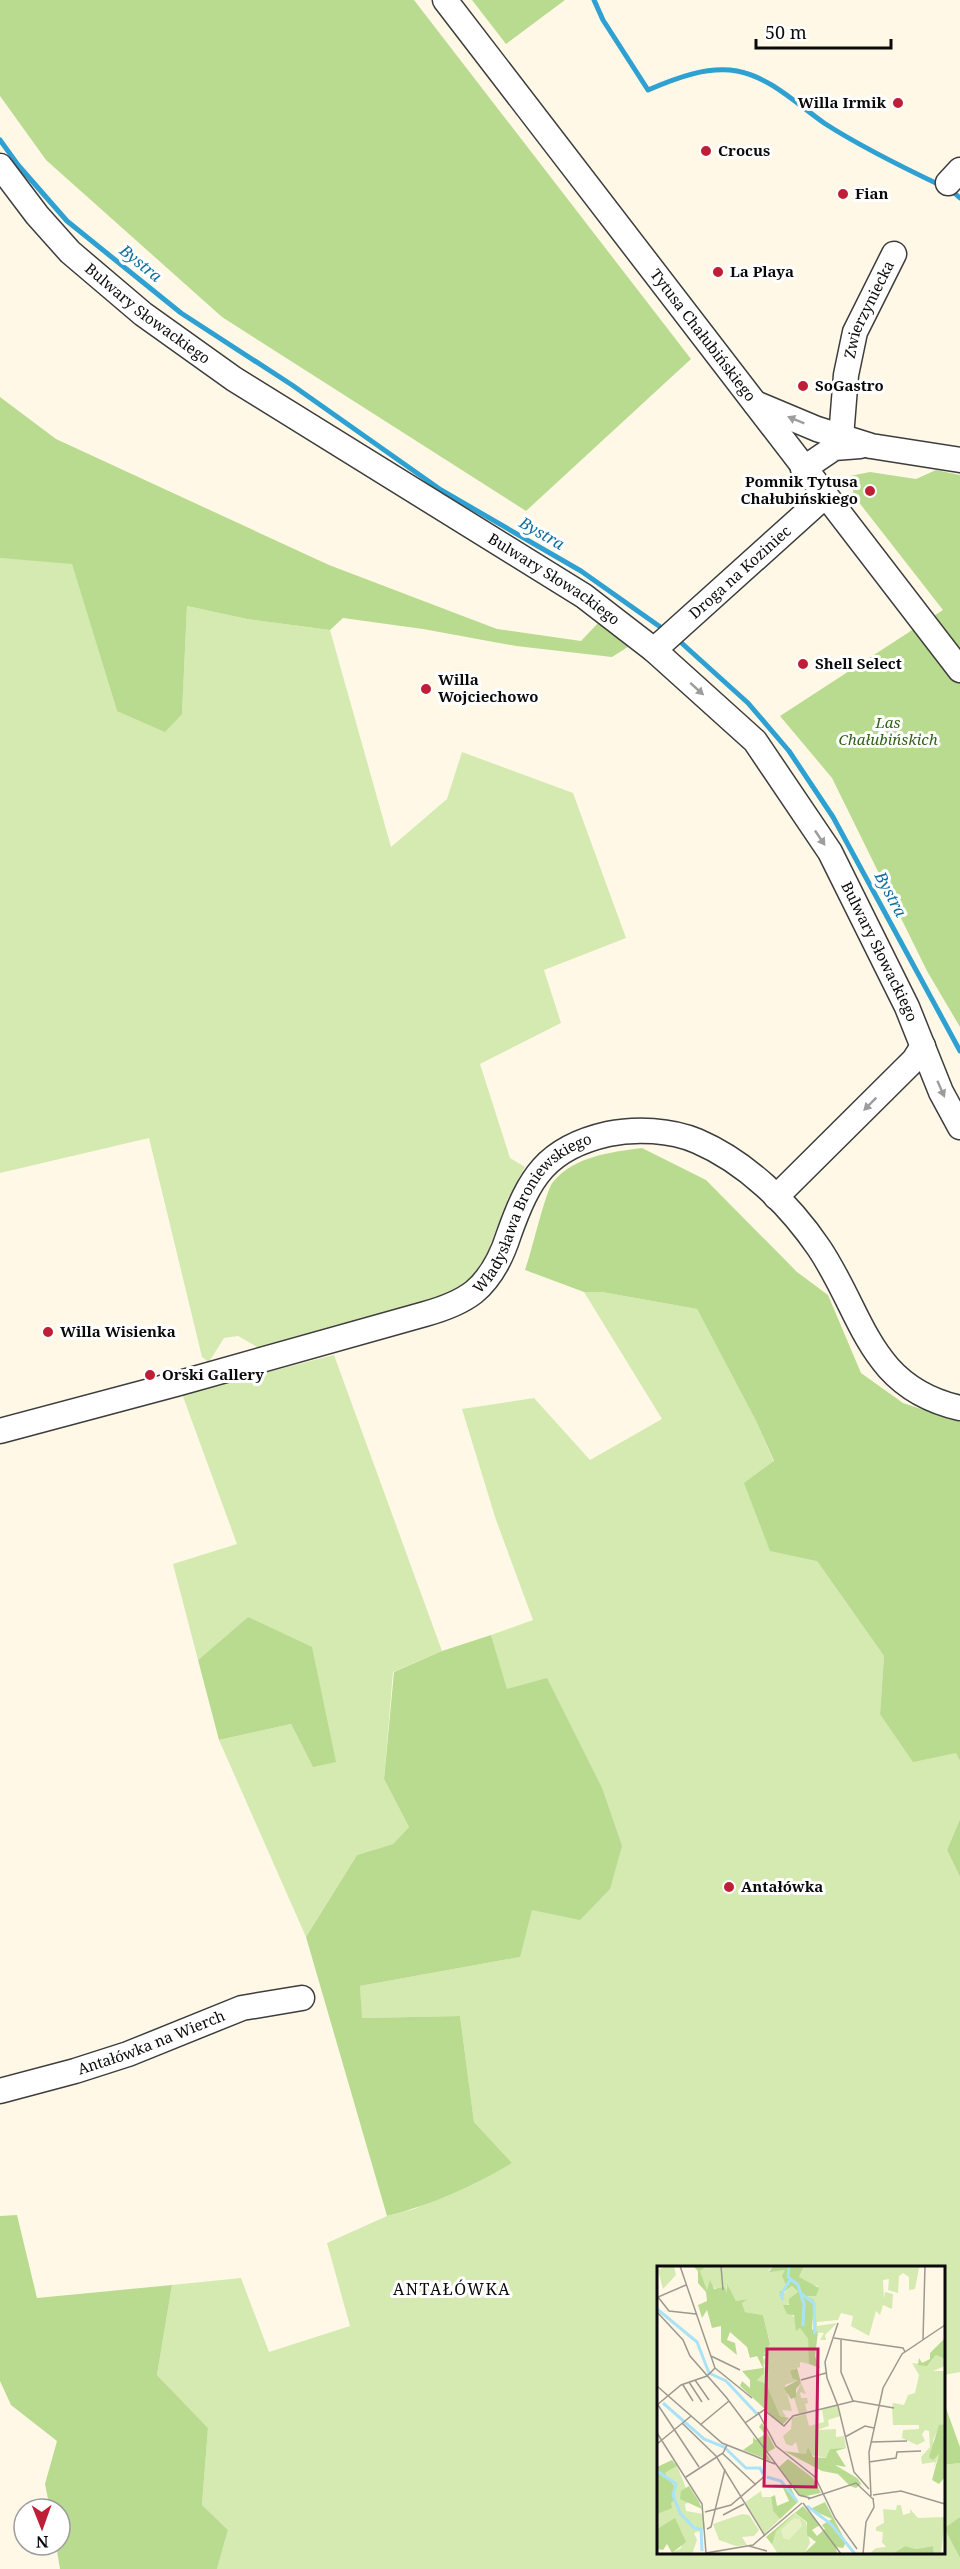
<svg xmlns="http://www.w3.org/2000/svg" width="960" height="2569" font-family="'Noto Serif',serif">
  <rect width="100%" height="100%" fill="#fff8e7"/>
  <g fill="#d4eab0">
    <path d="M0 558 72 563 117 711 182 714 187 606 247 619 330 630 391 847 447 799 462 752 573 793 626 938 544 970 561 1023 480 1064 510 1158 525 1167 508 1198 485 1259 467 1282 439 1297 407 1307 259 1348 238 1336 224 1338 209 1362 202 1357 149 1138 0 1173Z"/>
    <path d="M584 1292H602L697 1309 756 1421 817 1561 884 1656 880 1714 956 1752 960 1761V1819L947 1850 960 1877V2372L944 2375V2268H658V2552H944V2465L960 2463V2517L944 2528 960 2558V2569H217L228 2530 202 2505 208 2428 157 2375 172 2285 241 2278 269 2352 350 2326 327 2243 387 2216 414 2209 512 2163 474 2122 460 2016 361 2018 360 1986 520 1957 507 1690 491 1635 533 1620 496 1520 462 1409 534 1398 590 1460 662 1419Z"/>
    <path d="M334 1355 442 1651 393 1672 384 1779 409 1827 393 1844 357 1855 306 1937 219 1740 291 1724 313 1767 248 1617 198 1660 173 1564 237 1544 182 1394Z"/>
  </g>
  <g fill="#b9db8f">
    <path d="M0 0H414L691 359 526 511 222 317 46 160 0 96Z"/>
    <path d="M472 0H565L506 44Z"/>
    <path d="M0 397 56 439 329 565 497 629 581 641 599 622 631 645 612 657 516 646 423 629 343 618 330 630 247 619 187 606 182 714 165 732 117 711 72 564 0 558Z"/>
    <path d="M936 470 960 475V1027L927 971 832 778 780 716 943 610 854 496 850 476 870 472 916 479Z"/>
    <path d="M642 1148 706 1180 797 1272 828 1295 861 1373 903 1403 960 1422V1761L956 1753 913 1762 880 1714 884 1656 817 1561 770 1551 744 1483 774 1461 756 1421 697 1309 602 1292H584L525 1270C531 1255 546 1189 553 1182 574 1156 612 1152 642 1148Z"/>
    <path d="M248 1617 312 1647 336 1762 313 1767 291 1724 219 1740 198 1660Z"/>
    <path d="M491 1635 507 1689 547 1678 602 1788 622 1846 610 1889 580 1920 532 1910 520 1957 360 1986 362 2018 460 2016 474 2122 512 2163C471 2187 433 2204 387 2216L306 1937 357 1855 393 1844 409 1827 384 1779 394 1672 442 1651Z"/>
    <path d="M960 1819V1877L947 1850Z"/>
    <path d="M17 2215 37 2298 172 2285 157 2375 208 2428 202 2505 228 2530 217 2569H60L56 2545H60V2509H50L45 2484 57 2441 11 2405 0 2381V2216Z"/>
    <path d="M946 2408 960 2447V2463L944 2465V2409Z"/>
    <path d="M960 2517V2558L944 2528Z"/>
  </g>
  <g fill="none" stroke-linecap="round" stroke-linejoin="round">
    <g stroke="#2ea1d2" stroke-width="5">
      <path d="M594 0 603 20 648 90C676 78 707 66 737 71 770 77 798 105 824 123 861 147 902 167 942 186"/>
      <path d="M0 140 18 165 67 221 181 313 292 385 441 490 581 571 666 631"/>
      <path d="M951 190 960 198"/>
      <path d="M676 638 748 703 789 751 833 817 960 1051"/>
    </g>
    <defs>
      <g id="minor">
        <path id="s1" d="M445 0 960 670"/>
        <path id="s2" d="M0 166 37 215 70 252 143 314 234 379 584 596 654 650 755 741 830 852 907 1007 941 1092 960 1127"/>
        <path d="M948 183 960 170"/>
        <path d="M755 403 817 429 871 446 960 460"/>
        <path id="s3" d="M841 437 846 375 855 332 894 254"/>
        <path d="M803 469 834 448 860 446"/>
        <path id="s4" d="M654 650 825 496"/>
        <path d="M776 1197 914 1060 923 1046"/>
        <path id="s5" d="M0 1431 176 1384 425 1314C443 1309 460 1303 474 1292 492 1277 502 1256 509 1234 529 1178 546 1148 608 1134 636 1128 671 1130 697 1141 746 1162 789 1204 819 1248 864 1315 868 1387 960 1408"/>
        <path id="s6" d="M0 2091 75 2071 128 2054 242 2008 302 1998"/>
      </g>
    </defs>
    <use href="#minor" stroke="#3d3d3d" stroke-width="27"/>
    <use href="#minor" stroke="#fff" stroke-width="24"/>
  </g>
  <defs><path id="oneway-solid" d="M-6-.8H1V-3.2L6.5 0L1 3.2V.8H-6Z" transform="scale(1.5)"/></defs>
  <g fill="#9d9d9d">
    <use href="#oneway-solid" transform="translate(796 420) rotate(-158)"/>
    <use href="#oneway-solid" transform="translate(697 689) rotate(42)"/>
    <use href="#oneway-solid" transform="translate(820 838) rotate(56)"/>
    <use href="#oneway-solid" transform="translate(941 1089) rotate(66)"/>
    <use href="#oneway-solid" transform="translate(870 1104) rotate(135)"/>
  </g>
  <g fill="#be1e36" stroke="#fff" stroke-width="2">
    <circle cx="898" cy="103" r="6"/>
    <circle cx="706" cy="151" r="6"/>
    <circle cx="843" cy="194" r="6"/>
    <circle cx="718" cy="272" r="6"/>
    <circle cx="803" cy="386" r="6"/>
    <circle cx="870" cy="491" r="6"/>
    <circle cx="803" cy="664" r="6"/>
    <circle cx="426" cy="689" r="6"/>
    <circle cx="48" cy="1332" r="6"/>
    <circle cx="150" cy="1375" r="6"/>
    <circle cx="729" cy="1887" r="6"/>
  </g>
  <g text-anchor="middle" stroke-width="6" stroke-linejoin="round" paint-order="stroke">
    <g font-size="15" font-weight="bold" fill="#0a0a0a" stroke="#fff" text-anchor="start">
      <text x="886" y="108" text-anchor="end">Willa Irmik</text>
      <text x="718" y="156">Crocus</text>
      <text x="855" y="199">Fian</text>
      <text x="730" y="277">La Playa</text>
      <text x="815" y="391">SoGastro</text>
      <text x="858" y="487" text-anchor="end">Pomnik Tytusa<tspan x="858" dy="17">Chałubińskiego</tspan></text>
      <text x="815" y="669">Shell Select</text>
      <text x="438" y="685">Willa<tspan x="438" dy="17">Wojciechowo</tspan></text>
      <text x="60" y="1337">Willa Wisienka</text>
      <text x="162" y="1380">Orski Gallery</text>
      <text x="741" y="1892">Antałówka</text>
    </g>
    <g font-size="15" fill="#0a0a0a" stroke="#fff">
      <text dy="5" stroke="none"><textPath href="#s3" startOffset="132">Zwierzyniecka</textPath></text>
      <text dy="5" stroke="none"><textPath href="#s2" startOffset="210">Bulwary Słowackiego</textPath></text>
      <text dy="5" stroke="none"><textPath href="#s1" startOffset="423">Tytusa Chałubińskiego</textPath></text>
      <text dy="5" stroke="none"><textPath href="#s4" startOffset="116">Droga na Koziniec</textPath></text>
      <text dy="5" stroke="none"><textPath href="#s2" startOffset="696">Bulwary Słowackiego</textPath></text>
      <text dy="5" stroke="none"><textPath href="#s2" startOffset="1200">Bulwary Słowackiego</textPath></text>
      <text dy="5" stroke="none"><textPath href="#s5" startOffset="596">Władysława Broniewskiego</textPath></text>
      <text dy="5" stroke="none"><textPath href="#s6" startOffset="159">Antałówka na Wierch</textPath></text>
    </g>
    <g font-size="15" font-style="italic" fill="#306319" stroke="#fff">
      <text x="888" y="728">Las<tspan x="888" dy="17">Chałubińskich</tspan></text>
    </g>
    <g font-size="16" font-style="italic" fill="#106f9f" stroke="#fff">
      <text transform="translate(141 263) rotate(39)" y="6">Bystra</text>
      <text transform="translate(542 533) rotate(30)" y="6">Bystra</text>
      <text transform="translate(891 894) rotate(62)" y="6">Bystra</text>
    </g>
    <g font-size="16" letter-spacing="1.5" fill="#0a0a0a" stroke="#fff">
      <text x="452" y="2295">ANTAŁÓWKA</text>
    </g>
  </g>
  <g transform="translate(657 2266)">
    <rect width="288" height="288" fill="#fff8e7"/>
    <path d="M9 0 17 1 19 9 6 23 1 4ZM46 0H116L111 5 128 4 130 21 122 26 126 36 127 27 135 20 141 26 130 40 141 58 139 65 143 62 151 73 153 94 152 98 143 96V101L136 103 141 114 128 119 135 145 125 144 129 151 123 150 113 128 100 113 108 100 105 94 113 90 107 89 113 77 106 49 88 46 85 37 90 33 79 35 69 19 71 27 53 20 50 24 43 5ZM147 0H267L262 2 258 23 252 24V11L246 7 242 10 241 27 231 24 232 13 226 14 227 33 228 26 236 28 235 43 226 39 223 49 219 45 212 70 194 60 196 50 184 47 181 54 160 56V60L180 57 168 69 169 74H163L167 67 156 66 157 35 149 29 156 30 161 20 149 18 142 11ZM279 89 288 93V100L276 105H288V158L283 159 276 174 278 190 282 188 276 203 278 196 265 198 264 191 273 181 272 165 268 164 265 168 268 175 260 179 245 172 246 164 262 163V159H236L235 141 236 137 247 139 251 129 258 127 262 109 255 97 271 99ZM144 117 149 128 143 126 144 132H150L151 137 148 138 150 146 142 148 137 132ZM180 139 183 150 171 154 172 160 160 164 179 163V171L187 170 189 182 173 186 170 192 142 187 139 176 135 180 129 178 126 170 134 163 135 152 149 148 152 160 167 156 165 144ZM20 200 29 222 23 233 35 235 28 238 29 245 46 248 48 263 37 267 40 274 35 288H13L24 282 26 271 18 253 0 263V248L18 234 17 220 8 207ZM104 225 105 231H114L116 245 123 253 107 268 87 237ZM240 239H244L246 249 253 247V243L261 252 288 251 284 288H277L276 280 259 283 248 280 235 288H212L219 282 229 281 225 276 226 266 219 265V261L227 257 226 243 239 244ZM137 247 149 256 153 277 147 288H121L110 271ZM85 248 92 249 102 264 97 270 85 271 90 279 79 280 62 274 56 258Z" fill="#d4eab0"/>
    <path d="M116 0H147L142 11 162 22 159 30H150L157 34 155 63 161 66 158 90 163 102 152 98 151 73 143 62 139 65 137 49 130 48 126 39H132V33L141 26 135 20 127 26 126 36 122 26 130 21 125 10 128 4 112 6ZM37 1H48L43 5 50 24 53 14 57 23 67 21 70 27V18L79 35 91 33 85 37 88 46 106 49 113 78 107 88 113 90H106L107 107 100 114 109 118 123 150 132 152 125 159 83 120 85 115 93 122V114L85 105 106 102 100 90 93 92 90 81 73 66 70 74 78 77 80 89 64 76V60L55 62 50 44 45 52 41 39 50 35 49 26 41 17V5ZM288 72V93L279 89 270 100 261 99 262 92 265 97 273 93V87ZM140 102 144 117 139 123V131L134 133 127 122 141 114 136 113 133 105ZM105 157 118 182 109 187 114 195 86 184 96 177V171L99 174 108 168 102 161ZM288 158V211L282 218 275 214 282 188 276 194 272 191 282 159ZM151 181 156 191 169 192 173 183 189 182 179 185 189 201 178 199 200 212 208 223 204 218 199 222 193 220 181 208 165 205 127 185 149 188ZM131 193 156 212 164 227 144 231 122 201ZM15 194 20 200 8 207 17 220 18 234 14 237 15 242 0 248V201ZM132 218 141 236 123 253 116 245 114 231 118 229 120 240 132 235 126 222ZM32 220 41 234 45 243 23 233 24 225ZM168 236 189 276 186 282 179 281 180 288H146L159 276 150 269V256L138 247 119 265 115 278 109 271 146 240 163 259 155 264 160 270 168 263 165 259 175 253 153 243ZM18 252 29 276 15 287 10 278 6 284 0 283V263ZM248 280 259 283 276 280 277 288H235Z" fill="#b9db8f"/>
    <path d="M137 252 143 253 145 260 132 274 126 272 124 264Z" fill="#e5f1c2"/>
    <path fill="none" stroke="#aae3f8" stroke-width="3" d="M132 0 131 11 141 19 147 38 146 60M143 27 157 37 158 68M126 34 124 29 134 12M0 43 40 76 52 107 69 115 100 148M6 137 47 173 67 181 89 202H103L106 208M0 205 19 218 16 229 23 247 37 262 44 263 45 285M110 211 124 215 140 235M150 240 174 258 198 288"/>
    <path fill="none" stroke="#9d998f" stroke-width="1.5" d="M64 0 66 24M29 19 1 31 12 45 39 48M0 46 26 74 33 90 69 131 142 229 153 232M181 57 168 96 170 112 181 140 197 206 212 223M177 72 246 82 248 86M184 74V106L196 135M266 74 268 0M54 90 83 104M58 102 95 132M38 114 52 134M144 114 169 107M32 116 45 136M26 119 36 135M0 120 65 177 118 198M0 139 24 119 50 110 58 102 23 0M1 139 42 201M101 146 119 180 158 211 178 252 200 283M25 157 59 190 108 270M88 157 107 144 127 160 136 150 197 135 237 142M43 159 72 135M0 167 45 238 49 287 96 279 145 237M188 171 208 160 217 162M214 176 250 175M0 178 34 150M65 187 99 219M212 196 239 192 240 186 264 185M29 211 66 187 70 179M216 229 244 225 288 238M214 230 212 186 226 122 245 88 288 59M151 233 199 217 216 233M146 237 184 288M48 246 74 239 108 210M66 249 87 238M50 263 54 261 68 203M92 280 110 285M206 288 209 256 217 241 216 232"/>
    <path fill="#c2185b" fill-opacity="0.15" stroke="#c2185b" stroke-width="3" d="M110 83H161L159 221 107 220Z"/>
    <rect width="288" height="288" fill="none" stroke="#0a0a0a" stroke-width="3"/>
  </g>
  <g transform="translate(42 2527) rotate(179)"><circle r="28" fill="#ffffff" stroke="#9d9d9d" stroke-width="1.5"/>
  <path d="M0-4.5L10 22L0 15L-10 22Z" fill="#be1e36"/>
  <text y="-9" font-size="16" font-weight="bold" text-anchor="middle" fill="#0a0a0a">N</text>
  </g>
  <path d="M756 39v9h135v-9" fill="none" stroke="#0a0a0a" stroke-width="3"/>
  <text x="765" y="39" font-size="18" fill="#0a0a0a" stroke="#ffffff" stroke-width="4.5" paint-order="stroke">50 m</text>
</svg>
